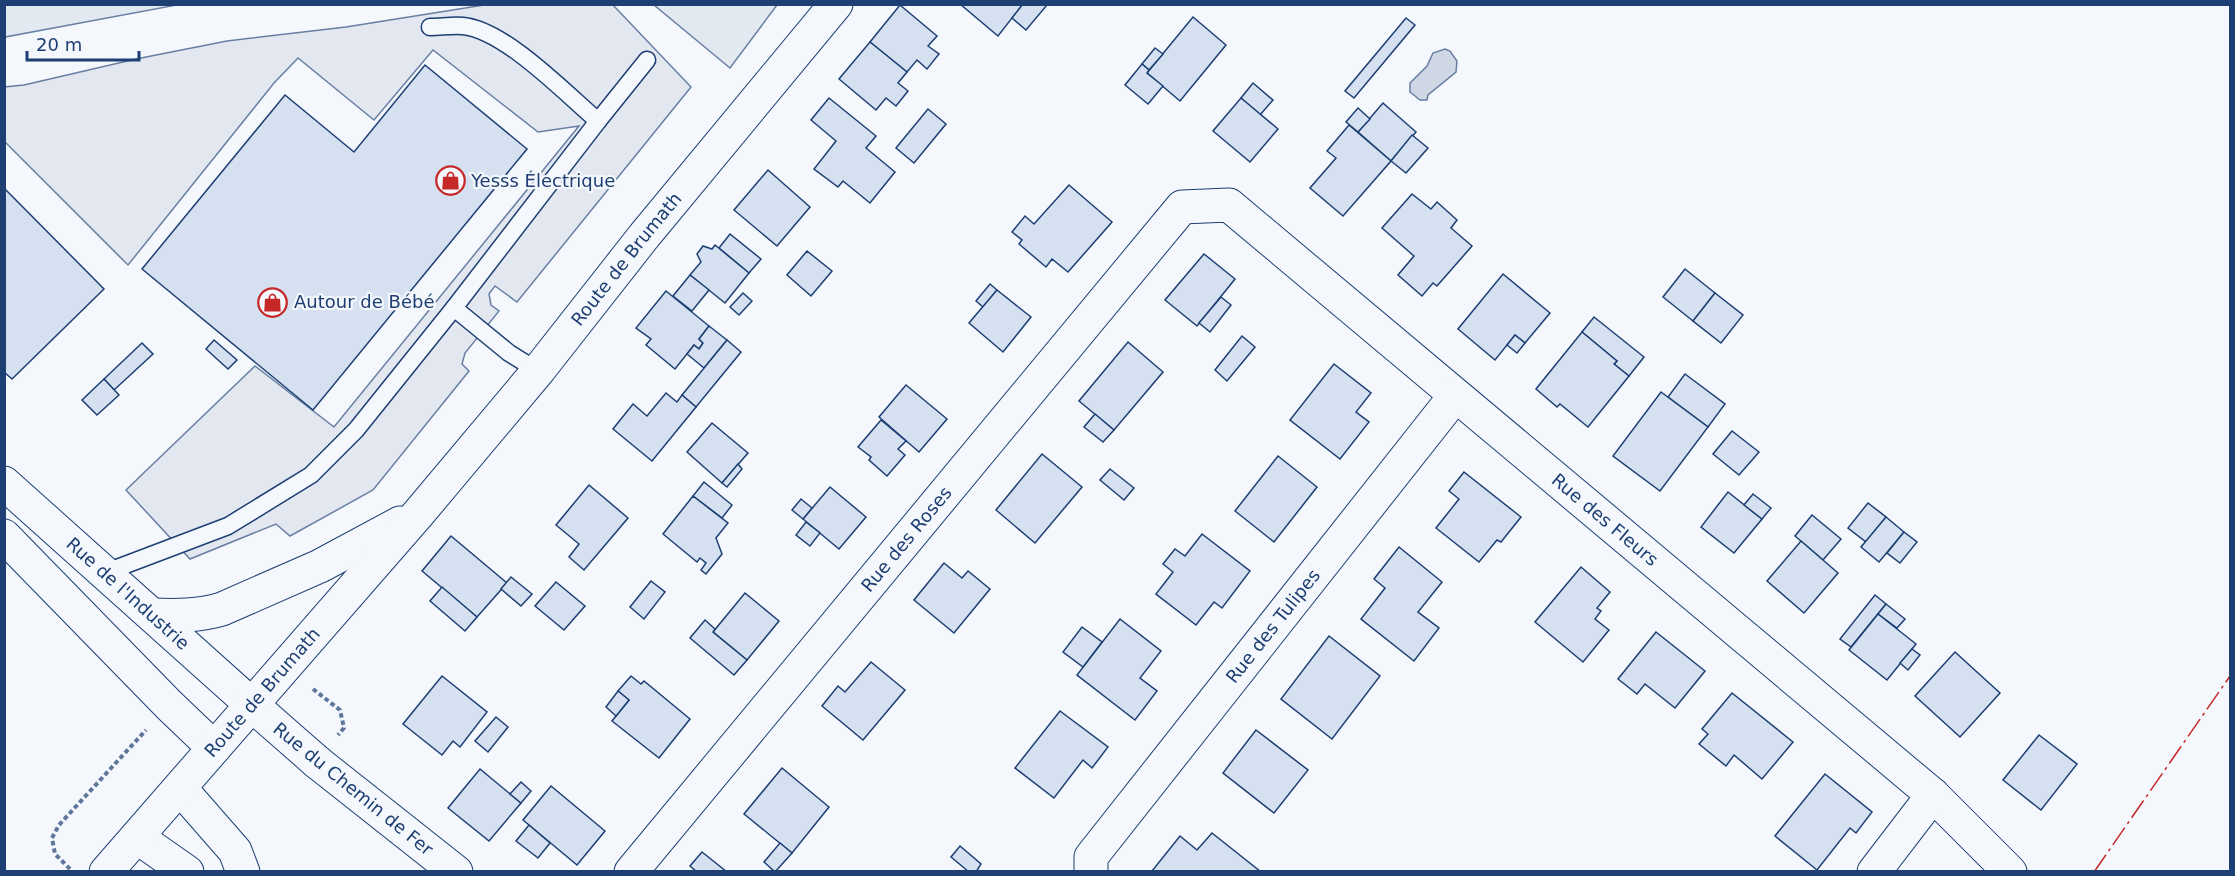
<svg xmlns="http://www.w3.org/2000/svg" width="2235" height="876" font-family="'DejaVu Sans',sans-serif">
  <rect width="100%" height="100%" fill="#f4f7fb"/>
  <g fill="#e3e9f0" stroke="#687fa3" stroke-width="1.5">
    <path d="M5 4H177V5L5 37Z"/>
    <path d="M654 5H777L730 68Z"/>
  </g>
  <path fill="#e3e8f0" stroke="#687fa3" stroke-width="1.5" d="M612 4 691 87 517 302 495 286 489 294 491 305 499 311 465 353 462 364 469 371 373 490 290 536 276 524 190 559 126 490 255 366 334 427 579 126 538 132 433 50 374 120 298 58 274 83 128 265 5 142 4 87 24 85 136 59 227 41 346 27 484 5Z"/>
  <path fill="#cfd7e4" stroke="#687fa3" stroke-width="1.5" d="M1445 49 1450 51 1457 61 1456 72 1428 95 1427 100H1420L1410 92V83L1427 66 1433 53Z"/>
  <g fill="#d5e0f0" stroke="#1d3f73" stroke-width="1.5">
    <path d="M960 4H1023L998 36Z"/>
    <path d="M1023 4 1047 5 1026 30 1012 18Z"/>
    <path d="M900 5 937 36 928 46 939 54 927 69 917 60 907 72 870 42Z"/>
    <path d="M1193 17 1226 45 1180 101 1147 73Z"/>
    <path d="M1406 18 1415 25 1354 98 1345 91Z"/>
    <path d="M870 42 907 72 898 83 908 91 896 106 886 98 876 110 839 79Z"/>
    <path d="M1155 48 1163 54 1149 70 1142 64Z"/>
    <path d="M1142 64 1149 70 1147 73 1163 86 1148 104 1125 85Z"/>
    <path d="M425 65 527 149 313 410 142 269 285 95 354 152Z"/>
    <path d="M1253 83 1273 100 1260 115 1241 98Z"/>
    <path d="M829 98 876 136 866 148 895 172 870 203 843 181 838 187 814 169 836 141 811 120Z"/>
    <path d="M1241 98 1278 129 1250 162 1213 131Z"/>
    <path d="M1383 103 1416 132 1391 161 1358 132Z"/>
    <path d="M1358 108 1370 119 1358 132 1346 122Z"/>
    <path d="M928 109 946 124 914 163 896 148Z"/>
    <path d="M1349 125 1391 161 1343 216 1310 188 1336 158 1327 151Z"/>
    <path d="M1412 135 1428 148 1406 173 1391 161Z"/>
    <path d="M768 170 810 207 777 246 734 210Z"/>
    <path d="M1069 185 1112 222 1068 272 1052 259 1046 267 1019 244 1022 240 1012 232 1025 216 1034 224Z"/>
    <path d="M4 188 104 289 12 379 4 372Z"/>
    <path d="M1412 194 1431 209 1437 202 1457 220 1451 228 1472 246 1437 286 1433 283 1422 296 1398 275 1414 256 1382 228Z"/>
    <path d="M730 234 761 259 749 273 719 248Z"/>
    <path d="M715 245 749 273 725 303 690 275 701 262 697 254 703 246 712 249Z"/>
    <path d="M807 251 832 271 811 296 787 275Z"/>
    <path d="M1204 254 1235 279 1197 326 1165 300Z"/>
    <path d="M1685 269 1715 293 1693 321 1663 297Z"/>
    <path d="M1503 274 1550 313 1525 343 1515 335 1495 360 1458 329Z"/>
    <path d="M690 275 709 290 692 311 673 296Z"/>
    <path d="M990 284 997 290 983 307 976 301Z"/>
    <path d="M997 290 1031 317 1003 352 969 323Z"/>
    <path d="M666 291 709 326 699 339 703 343 699 349 694 345 675 369 646 345 651 339 636 328Z"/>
    <path d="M743 293 752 301 739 315 730 307Z"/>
    <path d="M1715 293 1743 315 1721 343 1693 321Z"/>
    <path d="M1221 297 1231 305 1210 332 1199 323Z"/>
    <path d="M1594 317 1644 357 1629 376 1614 364 1617 361 1582 332Z"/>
    <path d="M709 326 727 340 704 368 687 354 694 345 699 349 703 343 699 339Z"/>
    <path d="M1582 332 1617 361 1614 364 1629 376 1588 427 1560 404 1557 407 1536 389Z"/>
    <path d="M1515 335 1525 343 1517 353 1507 345Z"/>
    <path d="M1242 336 1255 347 1227 381 1215 370Z"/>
    <path d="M214 340 237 360 228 369 206 349Z"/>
    <path d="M727 340 741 352 696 407 682 395Z"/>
    <path d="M1128 342 1163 372 1114 430 1079 401Z"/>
    <path d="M142 343 153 354 114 390 104 379Z"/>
    <path d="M1334 364 1371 393 1356 412 1369 422 1340 459 1290 420Z"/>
    <path d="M1685 374 1725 404 1708 427 1668 397Z"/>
    <path d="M104 379 119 395 97 415 82 400Z"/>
    <path d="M906 385 947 419 919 452 879 417Z"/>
    <path d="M1661 392 1708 427 1660 491 1613 456Z"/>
    <path d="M666 393 677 402 682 395 696 407 652 461 613 429 633 404 647 416Z"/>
    <path d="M1095 414 1114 430 1103 442 1084 427Z"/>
    <path d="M881 420 906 441 898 449 905 455 887 476 869 460 871 457 858 447Z"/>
    <path d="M712 423 748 453 722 483 687 452Z"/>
    <path d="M1732 431 1759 452 1739 475 1713 454Z"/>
    <path d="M1042 454 1082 487 1035 543 996 510Z"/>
    <path d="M1278 456 1317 487 1274 542 1235 511Z"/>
    <path d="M738 464 742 469 727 487 722 483Z"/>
    <path d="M1110 469 1134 488 1124 500 1100 480Z"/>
    <path d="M1464 472 1521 517 1501 542 1497 540 1479 562 1436 528 1459 499 1449 491Z"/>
    <path d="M704 482 732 505 722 518 693 496Z"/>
    <path d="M589 485 628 518 584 570 569 557 579 544 556 525Z"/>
    <path d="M830 487 866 517 839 549 803 519Z"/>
    <path d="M1728 492 1762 519 1734 553 1701 527Z"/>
    <path d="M1753 494 1771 508 1762 519 1744 505Z"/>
    <path d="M693 496 728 523 716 538 722 554 706 574 701 570 706 563 700 558 697 562 663 534Z"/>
    <path d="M801 499 812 508 803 519 792 510Z"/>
    <path d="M1868 503 1886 517 1866 542 1848 528Z"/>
    <path d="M1812 515 1841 539 1823 560 1795 536Z"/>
    <path d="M1886 517 1904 532 1879 562 1861 547Z"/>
    <path d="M806 522 820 533 810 546 796 535Z"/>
    <path d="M1904 532 1917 542 1900 563 1887 553Z"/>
    <path d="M1202 534 1250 571 1222 608 1214 602 1196 625 1156 594 1173 572 1163 564 1175 549 1185 556Z"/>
    <path d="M451 536 507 583 477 617 422 571Z"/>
    <path d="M1801 541 1838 573 1804 613 1767 581Z"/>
    <path d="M1399 547 1442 582 1418 612 1439 628 1414 661 1361 619 1385 588 1374 579Z"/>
    <path d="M944 563 962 578 968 571 990 589 954 633 914 600Z"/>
    <path d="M1581 567 1610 592 1597 608 1601 611 1595 619 1609 630 1583 662 1535 622Z"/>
    <path d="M511 577 532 594 521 606 501 589Z"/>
    <path d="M651 581 665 592 644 619 630 607Z"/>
    <path d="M556 582 585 606 564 630 535 606Z"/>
    <path d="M442 587 477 617 465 631 430 601Z"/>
    <path d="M745 593 779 621 747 660 713 632Z"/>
    <path d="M1875 595 1886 604 1851 647 1840 639Z"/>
    <path d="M1886 604 1905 619 1897 628 1878 614Z"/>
    <path d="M1878 614 1916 644 1887 680 1849 650Z"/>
    <path d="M1120 619 1161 651 1140 678 1157 691 1135 720 1077 675Z"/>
    <path d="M705 620 715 629 713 632 747 660 734 675 690 638Z"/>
    <path d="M1082 627 1102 642 1083 667 1063 652Z"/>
    <path d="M1656 632 1705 671 1675 708 1645 684 1637 694 1618 679Z"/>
    <path d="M1329 636 1380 676 1332 739 1281 699Z"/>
    <path d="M1912 649 1920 655 1908 670 1900 663Z"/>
    <path d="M1955 652 2000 693 1960 737 1915 696Z"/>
    <path d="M871 662 905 690 863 740 822 706 838 686 845 692Z"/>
    <path d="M442 676 487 712 460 747 453 741 442 755 403 724Z"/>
    <path d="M631 676 641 684 644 681 690 719 659 758 612 721 629 700 618 691Z"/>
    <path d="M618 691 629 700 616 716 606 707Z"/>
    <path d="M1732 693 1793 742 1762 779 1734 755 1726 766 1699 744 1708 734 1702 729Z"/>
    <path d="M1060 711 1108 747 1092 768 1083 760 1054 798 1015 768Z"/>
    <path d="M496 717 508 727 488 752 475 741Z"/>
    <path d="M1256 730 1308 770 1274 813 1223 773Z"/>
    <path d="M2039 735 2077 764 2041 810 2003 780Z"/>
    <path d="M782 768 829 807 792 853 744 814Z"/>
    <path d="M480 769 521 803 489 841 448 808Z"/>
    <path d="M1825 774 1872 812 1856 833 1850 828 1817 870 1775 836Z"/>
    <path d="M521 782 531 791 521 803 510 794Z"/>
    <path d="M551 786 605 831 577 865 523 820Z"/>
    <path d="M529 825 550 843 538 858 516 841Z"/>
    <path d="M1212 833 1261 872 1152 871 1180 836 1197 850Z"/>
    <path d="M780 843 792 853 775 872 764 862Z"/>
    <path d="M960 846 981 864 976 872H969L951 857Z"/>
    <path d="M702 852 727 872H697L690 866Z"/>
  </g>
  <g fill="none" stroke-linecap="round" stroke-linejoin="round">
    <defs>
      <g id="lane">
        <path d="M598 121 647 60"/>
        <path d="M454 308 509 353 538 371"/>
        <path d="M104 573 228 526 311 475 356 430 454 308 598 121C566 94 505 30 463 26 452 25 441 27 430 27"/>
      </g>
      <g id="street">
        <path d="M252 705 317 762"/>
        <path id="s1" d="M631 872 1182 207 1229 205 1933 795 2010 872"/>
        <path id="s2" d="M1091 872V857L1455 396"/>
        <path d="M1874 872 1933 795"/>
      </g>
      <g id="secondary">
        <path id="s3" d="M4 483 252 705"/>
        <path d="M4 536 169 705 214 748"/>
        <path d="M152 615C176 616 199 616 222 609L320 566 400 523"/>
        <path d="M317 762 456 872"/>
        <path d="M180 788 235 851 243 872"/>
        <path d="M137 837 187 872"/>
        <path id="s4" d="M106 872 418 514 538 371 644 236 836 4"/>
      </g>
    </defs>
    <use href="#lane" stroke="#1d3f73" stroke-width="19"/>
    <use href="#street" stroke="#1d3f73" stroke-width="35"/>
    <use href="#secondary" stroke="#1d3f73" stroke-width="35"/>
    <g stroke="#5e769c" stroke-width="4" stroke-dasharray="4.5 3" stroke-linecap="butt">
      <path d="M313 689 340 710 344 728 338 735"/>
      <path d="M70 869 55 854 52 838 59 825 146 730"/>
    </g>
    <use href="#lane" stroke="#f4f7fb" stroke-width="16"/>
    <use href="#street" stroke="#f4f7fb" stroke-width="33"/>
    <use href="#secondary" stroke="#f4f7fb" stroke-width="33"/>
    <path stroke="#c62828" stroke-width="1.5" stroke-dasharray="21 4.5 3 4.5" stroke-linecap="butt" d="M2094 872 2230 676"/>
  </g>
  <defs>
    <symbol id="shop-ring" viewBox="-11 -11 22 22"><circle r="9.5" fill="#f4f7fb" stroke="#c62828" stroke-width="1.5"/><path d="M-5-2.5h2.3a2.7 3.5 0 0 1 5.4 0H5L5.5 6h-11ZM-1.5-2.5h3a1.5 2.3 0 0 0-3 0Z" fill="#c62828"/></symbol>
  </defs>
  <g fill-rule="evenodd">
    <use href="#shop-ring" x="434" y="164" width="33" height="33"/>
    <use href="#shop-ring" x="256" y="286" width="33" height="33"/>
  </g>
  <g text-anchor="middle" stroke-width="4.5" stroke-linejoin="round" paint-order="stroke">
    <g font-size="18" fill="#1d3f73" stroke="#f4f7fb" text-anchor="start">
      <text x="471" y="187">Yesss Électrique</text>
      <text x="294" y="308">Autour de Bébé</text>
    </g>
    <g font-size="18" fill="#1d3f73" stroke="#f4f7fb">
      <text dy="6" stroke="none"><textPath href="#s4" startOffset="804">Route de Brumath</textPath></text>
      <text dy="6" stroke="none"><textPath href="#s1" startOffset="1401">Rue des Fleurs</textPath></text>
      <text dy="6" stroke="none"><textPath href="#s1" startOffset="432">Rue des Roses</textPath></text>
      <text dy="6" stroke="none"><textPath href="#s3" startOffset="166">Rue de l'Industrie</textPath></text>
      <text dy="6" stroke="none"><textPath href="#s2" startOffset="309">Rue des Tulipes</textPath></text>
      <text dy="6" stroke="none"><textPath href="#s4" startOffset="238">Route de Brumath</textPath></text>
      <text transform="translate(353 789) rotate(39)" y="6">Rue du Chemin de Fer</text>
    </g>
  </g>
  <rect width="2235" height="876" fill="none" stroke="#1d3f73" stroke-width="12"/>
  <path d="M27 51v9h112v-9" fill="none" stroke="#1d3f73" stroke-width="3"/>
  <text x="36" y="51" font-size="18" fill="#1d3f73" stroke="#f4f7fb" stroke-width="4.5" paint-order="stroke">20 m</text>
</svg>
